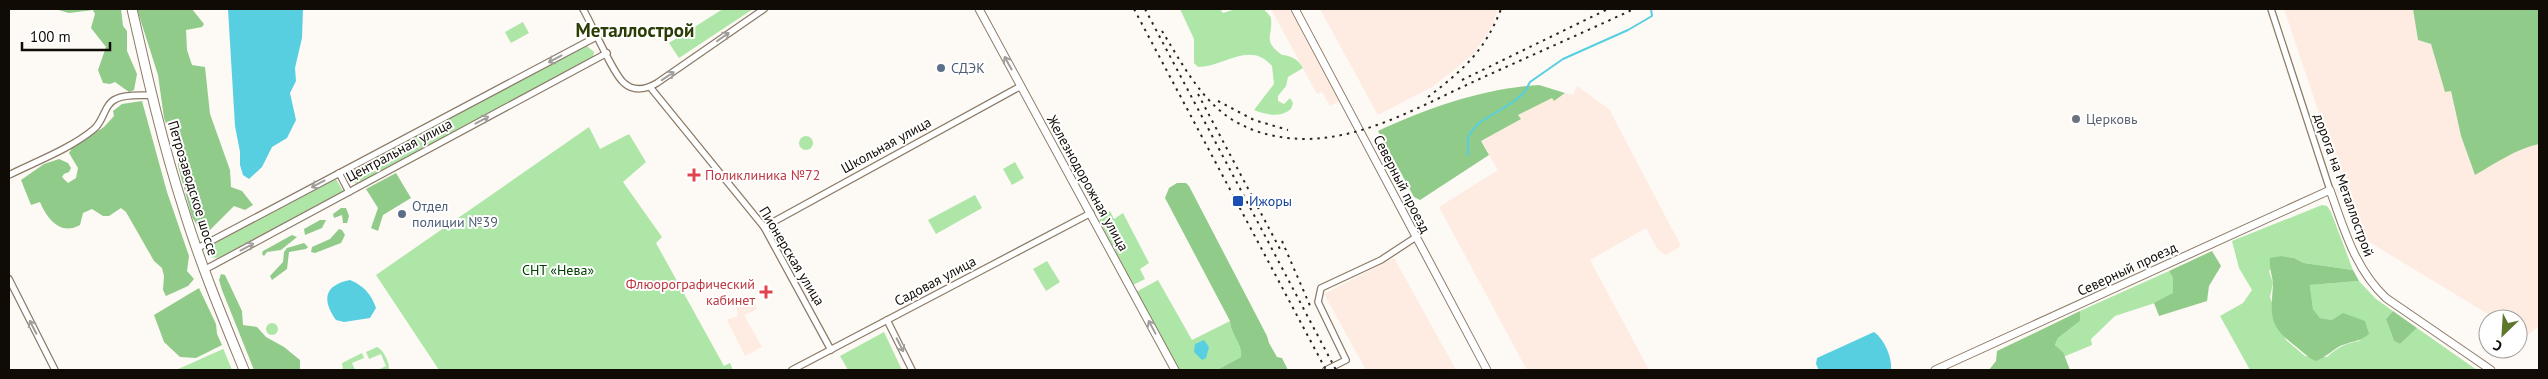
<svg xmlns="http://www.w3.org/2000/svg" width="2548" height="379" font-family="'PT Sans',sans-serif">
  <rect width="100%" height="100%" fill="#fdf9f5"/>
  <g fill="#feece2">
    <path d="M1271 9H1292L1341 100 1330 106 1322 92 1317 94Z"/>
    <path d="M1320 9H1498L1492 26 1474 53 1459 66 1432 87 1378 115Z"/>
    <path d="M2284 9H2413L2418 40 2431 44 2445 91H2451L2461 136 2475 175 2505 157 2527 147 2539 144V326L2525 337 2518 333V319H2496L2371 243 2355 220Z"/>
    <path d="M1577 86 1609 109 1681 246 1666 255 1658 250 1646 228 1590 260 1649 370H1527L1439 207 1498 170 1481 141 1520 119 1518 115 1552 98 1554 100 1565 93 1573 95Z"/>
    <path d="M1394 258 1456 370H1366L1324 294Z"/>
    <path d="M750 298 757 309 744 315 762 347 745 356 727 320 738 316 736 305Z"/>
  </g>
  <g fill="#aee6a8">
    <path d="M723 9H753L679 58 669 43Z"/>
    <path d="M1180 9H1220L1223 13 1236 9H1264C1266 12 1271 16 1271 19 1273 36 1262 41 1282 55 1290 55 1299 60 1303 68L1288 77 1286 86 1278 96V101L1284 104 1290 98 1293 103 1291 109C1280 118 1267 115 1254 110L1274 84 1272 66C1250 40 1223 67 1198 67L1194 63V39Z"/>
    <path d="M523 22 529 33 511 43 505 32Z"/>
    <path d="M587 46 594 52 593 57 356 184 349 172Z"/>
    <path d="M589 127 600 149 629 134 646 162 623 182 662 237 656 243 724 366 730 363 733 370H439L376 275Z"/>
    <circle cx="806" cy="143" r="7"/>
    <path d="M1015 162 1024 178 1012 185 1003 169Z"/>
    <path d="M336 179 343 191 218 258 209 257 207 253 210 246Z"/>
    <path d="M975 195 982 208 936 234 928 220Z"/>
    <path d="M2322 205 2327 206 2331 212 2353 270 2304 263 2294 258 2282 256 2269 271 2273 283 2270 297 2286 340 2305 356 2327 357C2338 347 2346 343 2360 341L2332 320 2320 318 2313 309 2310 285 2359 281 2376 299 2393 311 2386 319 2394 341 2400 344 2417 328 2477 370H2250L2220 316 2243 303 2252 290 2239 268 2232 241Z"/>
    <path d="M1110 211 1114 219 1123 213 1149 263 1140 269 1145 279 1133 285 1099 220Z"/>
    <path d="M1047 261 1060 282 1046 291 1033 269Z"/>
    <path d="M2169 271 2173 278V293L2164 300 2115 316 2091 339 2092 345 2063 357V352L2055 345 2058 338 2080 321V311Z"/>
    <path d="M1158 280 1192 340 1230 321C1230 334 1243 344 1241 357L1217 370H1179L1136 292Z"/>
    <circle cx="272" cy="329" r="6"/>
    <path d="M884 332 902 370H848L840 356Z"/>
    <path d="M377 347C384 350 390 364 389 370H378L386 366 381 354 369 359 366 352Z"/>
    <path d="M223 348 232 370H176L223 349Z"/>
    <path d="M362 353 364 358 352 363 355 370H343L342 363Z"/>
  </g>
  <g fill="#90cb8a">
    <path d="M55 9H121L123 26 127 31V51L137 74 134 90 129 92 115 82 110 84 103 83 98 70 106 47 91 28 95 14 93 10 69 13Z"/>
    <path d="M137 9H192L204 24 202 27 186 30 187 50 192 65 205 67 210 114 230 170 231 187 242 191 253 205 245 210 234 206 208 232 200 230 192 217 178 166 180 137 166 124 164 118 158 75Z"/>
    <path d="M2413 9H2539V144C2516 149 2496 163 2475 175L2461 136 2451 91 2445 92 2431 44 2418 40Z"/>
    <path d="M1539 85 1565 93 1554 101 1552 98 1518 115 1521 119 1481 141 1489 155 1420 200 1414 197 1378 131C1427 108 1485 88 1539 85Z"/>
    <path d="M142 101 167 192 189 256 187 271 194 279 188 286 166 296 163 290 164 276 162 268 154 261 126 212 121 208 109 216H103L92 209 83 213 80 225C61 236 47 219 40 202L31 205 21 180 44 164 59 159 68 163 71 168 69 172 64 174 62 177 68 183 76 178 78 168 69 153 72 148 104 127 114 116 113 111 122 104Z"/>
    <path d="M396 173 411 198 383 215 378 231 371 228 378 208 366 189Z"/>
    <path d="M1177 183H1186L1189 186 1267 336 1269 343 1277 357 1282 358 1288 370H1217L1241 357C1243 344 1230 334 1230 321L1165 198 1169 188Z"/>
    <path d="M341 208H346L349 216 347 223H343L342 215 334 218 333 214Z"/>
    <path d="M320 220H326L322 228 305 235 304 229Z"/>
    <path d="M339 229 342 230 345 235 341 243 315 253 311 252 312 247 330 239Z"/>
    <path d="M292 235 297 237 281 250 267 252 264 256 262 254 263 251Z"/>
    <path d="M304 243 308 247 306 249 289 252 287 269 272 280 270 276 283 262 284 252 287 248Z"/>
    <path d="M2212 251 2221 266 2209 286 2207 301 2159 316 2154 303 2173 293V278L2169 271Z"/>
    <path d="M2282 256 2294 258 2304 263 2353 270 2359 281 2310 285 2313 309 2320 318 2332 320 2343 313 2365 321 2369 334C2360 342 2351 341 2340 346 2331 351 2326 357 2316 361 2307 357 2302 351 2294 345 2268 325 2271 315 2273 285 2273 277 2269 270 2270 258Z"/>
    <path d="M221 274 225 275 242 311 243 325 257 327 266 337 284 347 300 360V370H254L222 290 219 280Z"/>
    <path d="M199 288 216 324 217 334 222 345 196 358 180 357 164 342 154 315Z"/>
    <path d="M2080 311V321L2058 338 2055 345 2063 352 2070 370H1989L1996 361 1997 351Z"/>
    <path d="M2393 311 2417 328 2400 344 2394 341 2386 319Z"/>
  </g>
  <g fill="#57cfe1">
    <path d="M228 9H303L302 38 295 68 296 81 290 93 296 120 287 138 272 147 262 167 249 179 243 175 240 165V152L235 126Z"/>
    <path d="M350 280C364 286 371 294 376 308L370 318 344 322 336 320C321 299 325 285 350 280Z"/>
    <path d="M1874 332C1884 339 1892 357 1891 369L1819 370 1816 364 1817 358Z"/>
    <path d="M1204 340 1209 347 1206 358 1202 360 1194 352 1195 344Z"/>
  </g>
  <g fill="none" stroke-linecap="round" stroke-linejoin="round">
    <path stroke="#57cfe1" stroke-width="2" d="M1468 155V138L1471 132 1479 123 1513 102 1524 93 1530 82 1563 59 1628 30 1652 16 1651 9"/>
    <defs>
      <g id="minor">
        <path d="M583 9C592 24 613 74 624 83 634 92 647 89 657 83L764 9"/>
        <path d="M2271 9 2330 190"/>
        <path d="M650 87 764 227 831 350"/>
        <path d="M339 173 349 192"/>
        <path d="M9 175C37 161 70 149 94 129 104 121 104 104 116 99 126 94 140 96 151 95"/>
        <path d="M764 227 1021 86"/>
        <path d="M196 249 598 36"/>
        <path d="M204 270 607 53"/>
        <path d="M9 279 55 370"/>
        <path d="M887 320 912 370"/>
        <path d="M792 370 1091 213"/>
        <path d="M1326 370 1346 360 1318 302 1321 288 1381 260 1416 237"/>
      </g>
      <g id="tertiary">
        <path d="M979 9 1175 370"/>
        <path d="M1295 9 1487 370"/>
        <path d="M1935 370 2330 190C2344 229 2355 269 2386 298L2491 370"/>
      </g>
      <path id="primary" d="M132 9C147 75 162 142 183 207 200 263 222 316 244 370"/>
    </defs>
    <use href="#minor" stroke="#8c7b67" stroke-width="8"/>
    <use href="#tertiary" stroke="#8c7b67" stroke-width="9"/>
    <use href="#primary" stroke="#8c7b67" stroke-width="11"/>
    <use href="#minor" stroke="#fff" stroke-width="5.5"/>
    <use href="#tertiary" stroke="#fff" stroke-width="7"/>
    <use href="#primary" stroke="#fff" stroke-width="9"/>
    <g stroke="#2b2620" stroke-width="2" stroke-dasharray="2.5 5" stroke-linecap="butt">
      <path d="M1134 9 1326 370"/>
      <path d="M1145 9 1336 370"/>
      <path d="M1162 31C1183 65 1204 107 1242 125 1265 137 1297 141 1323 138 1377 132 1427 103 1475 81 1528 57 1582 33 1634 9"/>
      <path d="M1462 80 1608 9"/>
      <path d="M1198 94 1281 251"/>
      <path d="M1428 97C1463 70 1485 51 1501 9"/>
      <path d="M1218 101 1254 120 1288 130"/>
      <path d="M1282 241 1311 308"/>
    </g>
  </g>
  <defs><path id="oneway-shaft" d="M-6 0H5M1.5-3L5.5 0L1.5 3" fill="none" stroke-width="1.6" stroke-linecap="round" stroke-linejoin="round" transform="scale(1.25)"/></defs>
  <g stroke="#a09d9b">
    <use href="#oneway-shaft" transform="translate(723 37) rotate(-35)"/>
    <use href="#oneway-shaft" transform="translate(555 59) rotate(152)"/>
    <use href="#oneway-shaft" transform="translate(1008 63) rotate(-119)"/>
    <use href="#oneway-shaft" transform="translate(668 76) rotate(-34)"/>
    <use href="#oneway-shaft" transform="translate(482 120) rotate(-28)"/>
    <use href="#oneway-shaft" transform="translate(318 184) rotate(152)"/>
    <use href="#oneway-shaft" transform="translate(247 247) rotate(-28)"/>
    <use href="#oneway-shaft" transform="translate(33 327) rotate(-117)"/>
    <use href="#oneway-shaft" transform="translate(1152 327) rotate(-118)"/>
    <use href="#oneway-shaft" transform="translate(900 345) rotate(63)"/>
  </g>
  <g fill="#5c6f8a" stroke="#fff" stroke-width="2">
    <circle cx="941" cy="68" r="5"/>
    <circle cx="402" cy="214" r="5"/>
  </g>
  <circle fill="#6b7280" stroke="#fff" stroke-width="2" cx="2076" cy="119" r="5"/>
  <g fill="#e0444e" stroke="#fff" stroke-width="2">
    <path d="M691.5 167.5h5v5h5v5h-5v5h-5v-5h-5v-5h5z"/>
    <path d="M763.5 284.5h5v5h5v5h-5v5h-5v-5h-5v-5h5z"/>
  </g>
  <rect fill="#1a4fb4" stroke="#fff" stroke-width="2" x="1232" y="195" width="12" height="12" rx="2.5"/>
  <g text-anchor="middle" stroke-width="4" stroke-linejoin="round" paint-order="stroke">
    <g font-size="14" fill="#4e5e75" stroke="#fff" text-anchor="start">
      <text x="951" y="73">СДЭК</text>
      <text x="412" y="211">Отдел<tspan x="412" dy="16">полиции №39</tspan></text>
    </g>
    <g font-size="14" fill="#5b616d" stroke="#fff" text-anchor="start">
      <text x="2086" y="124">Церковь</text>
    </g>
    <g font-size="14" fill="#110b05" stroke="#fff">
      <text transform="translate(886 145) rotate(-29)" y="5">Школьная улица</text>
      <text transform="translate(399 150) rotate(-28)" y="5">Центральная улица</text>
      <text transform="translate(1088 183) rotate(61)" y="5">Железнодорожная улица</text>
      <text transform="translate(1402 184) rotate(63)" y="5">Северный проезд</text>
      <text transform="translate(2344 185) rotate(70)" y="5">дорога на Металлострой</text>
      <text transform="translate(193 188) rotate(73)" y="5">Петрозаводское шоссе</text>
      <text transform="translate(792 256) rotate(59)" y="5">Пионерская улица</text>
      <text transform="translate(2127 269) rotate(-25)" y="5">Северный проезд</text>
      <text transform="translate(935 281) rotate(-28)" y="5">Садовая улица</text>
    </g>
    <g font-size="14" fill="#be3a42" stroke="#fff" text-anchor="start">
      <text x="705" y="180">Поликлиника №72</text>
      <text x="755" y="289" text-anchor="end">Флюорографический<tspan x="755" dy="16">кабинет</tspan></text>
    </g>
    <g font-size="14" fill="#164399" stroke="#fff" text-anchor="start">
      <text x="1249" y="206">Ижоры</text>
    </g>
    <g font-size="14" fill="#004000" stroke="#fff">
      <text x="558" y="275">СНТ «Нева»</text>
    </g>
    <g font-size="19" font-weight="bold" fill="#2b3c04" stroke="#fff">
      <text x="635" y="37">Металлострой</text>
    </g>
  </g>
  <rect width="2548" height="379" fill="none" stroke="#110b05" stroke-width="20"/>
  <g transform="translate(2503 334) rotate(205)"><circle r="24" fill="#ffffff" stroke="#a09d9b"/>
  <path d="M0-4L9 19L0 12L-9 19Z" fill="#5d782c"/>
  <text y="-8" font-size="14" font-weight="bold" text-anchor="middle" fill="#110b05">С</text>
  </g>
  <path d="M22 42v8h88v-8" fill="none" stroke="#110b05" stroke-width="2.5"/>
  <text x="30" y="42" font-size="15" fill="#110b05" stroke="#ffffff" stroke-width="4" paint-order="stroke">100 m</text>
</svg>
